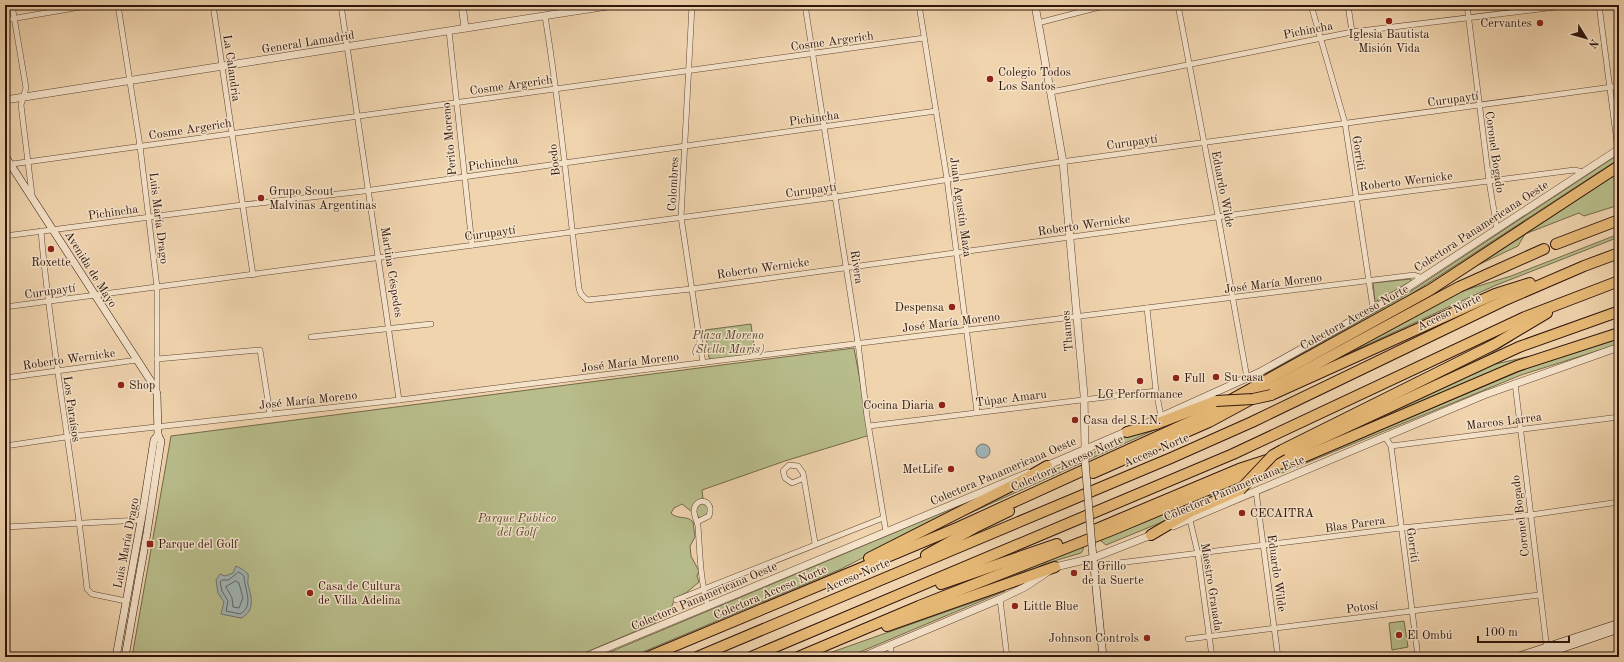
<svg xmlns="http://www.w3.org/2000/svg" width="1624" height="662" font-family="'Old Standard TT',serif">
  <rect width="100%" height="100%" fill="#f0d4ae"/>
  <filter id="stains"><feTurbulence type="fractalNoise" baseFrequency=".005" numOctaves="4"/><feColorMatrix values="0 0 0 0 .2 0 0 0 0 .09 0 0 0 0 .02 0 0 0 .5 -.17"/></filter>
  <radialGradient id="worn" r=".72"><stop offset=".6" stop-color="#630" stop-opacity="0"/><stop offset="1" stop-color="#630" stop-opacity=".3"/></radialGradient>
  <g fill="#b8bd8b" stroke="#74694b">
    <path d="M1619 154V159L1402 300 1295 360 1293 359 1265 374 1402 297Z"/>
    <path d="M1619 171V205L1584 216 1579 213 1525 234 1518 246 1480 264Z"/>
    <path d="M1619 234V237L1494 286 1319 367 1459 292 1511 276Z"/>
    <path d="M1411 279V281L1375 302 1373 283Z"/>
    <path d="M751 324 755 355 712 360 709 358 705 330Z"/>
    <path d="M1619 336V344L1521 375 1106 545 1101 541 1100 537 1245 478 1295 466 1530 367Z"/>
    <path d="M1513 340 1477 362 1341 425Z"/>
    <path d="M854 348 870 435 785 461 702 490 703 499 712 505 711 516 702 520 682 504 674 508 671 513C677 520 688 515 693 522L695 537 690 546 691 556 699 571 697 576 699 582 686 593 675 598C670 612 669 613 655 620V623L575 657H132L171 436Z"/>
    <path d="M1531 356 1302 453 1482 367Z"/>
    <path d="M1181 418 908 541 1004 493 1074 461C1087 465 1094 450 1104 445Z"/>
    <path d="M989 493 841 569 631 657H598Z"/>
    <path d="M1084 543 1083 550 1081 553 1044 564 1019 577 928 606Z"/>
    <path d="M1005 591 848 657H818Z"/>
    <path d="M1404 621 1408 647 1392 650 1389 623Z"/>
  </g>
  <g fill="#9fb5b6" stroke="#727572">
    <circle cx="983" cy="451" r="7"/>
    <path d="M236 566 242 569 248 574C249 578 247 580 248 584 251 596 256 611 241 618L221 614 224 602 218 593 216 580 220 574 225 576 233 573Z"/>
  </g>
  <g fill="none" stroke-linecap="round" stroke-linejoin="round">
    <g stroke="#676560" stroke-width="1">
      <path d="M239 572 244 576C244 588 255 606 240 614L226 611 228 601 222 591 220 582 222 580H228Z"/>
      <path d="M236 581 239 583 243 598 239 608 233 607 232 598 226 587Z"/>
    </g>
    <defs>
      <g id="minor">
        <path d="M12 5 26 88 21 105 32 195"/>
        <path d="M118 5 140 146 157 287V391"/>
        <path d="M213 5 253 275"/>
        <path d="M341 5 399 400"/>
        <path d="M573 5 574 12"/>
        <path d="M692 5 681 217 703 363"/>
        <path d="M805 5 858 343 867 417 886 532"/>
        <path d="M919 5 947 179 977 412"/>
        <path d="M1178 5 1218 216 1247 378"/>
        <path d="M1311 5 1345 123 1373 308"/>
        <path d="M1348 5 1352 32"/>
        <path d="M1467 5 1489 181 1497 229"/>
        <path d="M1599 5 1618 150"/>
        <path d="M545 16C560 107 568 198 579 289L581 294 587 300 691 289 1356 198 1574 170 1584 172"/>
        <path d="M5 20 92 5"/>
        <path d="M1038 23 1107 5"/>
        <path d="M449 31 472 245"/>
        <path d="M1051 92 1352 32 1572 5"/>
        <path d="M5 165C311 121 618 82 924 38"/>
        <path d="M41 231C51 351 75 469 87 589L92 594 126 601"/>
        <path d="M5 236 242 205 364 191 936 111"/>
        <path d="M5 307 836 197 1053 163 1619 86"/>
        <path d="M1147 308 1156 391 1161 416"/>
        <path d="M311 337 431 324"/>
        <path d="M157 359 260 350 270 414"/>
        <path d="M5 378 137 360"/>
        <path d="M1515 383 1547 650"/>
        <path d="M869 426 1156 391"/>
        <path d="M1385 437 1391 446 1418 657"/>
        <path d="M5 446 66 437 399 400 1414 275 1423 278"/>
        <path d="M1391 446 1619 417"/>
        <path d="M804 478 792 483 785 478 783 471 789 465 798 466 803 473 815 543"/>
        <path d="M1256 491 1278 657"/>
        <path d="M1190 520 1198 554 1212 657"/>
        <path d="M697 522 709 516C715 499 695 496 694 511 694 516 697 521 698 526 700 552 700 581 708 606"/>
        <path d="M5 527 142 520"/>
        <path d="M1094 566 1401 528 1530 515 1619 502"/>
        <path d="M1000 599 1007 657"/>
        <path d="M676 600 883 518"/>
        <path d="M1188 639 1539 595"/>
        <path d="M890 646 892 657"/>
      </g>
      <g id="tertiary">
        <path d="M462 5 465 28"/>
        <path d="M1035 5 1063 162 1084 395 1085 449"/>
        <path d="M5 100 614 5"/>
        <path d="M1145 424 1260 372 1387 301 1619 149"/>
        <path d="M1044 467 1130 430"/>
        <path d="M1173 526 1484 395 1619 347"/>
        <path d="M585 657 1028 473"/>
        <path d="M862 657 1000 599 1025 587 1055 567 1093 558 1154 534"/>
      </g>
      <g id="secondary">
        <path d="M5 156 154 386 157 394 158 435 161 441 147 533 125 657"/>
        <path d="M1085 449V461"/>
        <path d="M1092 547 1103 657"/>
        <path d="M116 657 143 510 154 440 158 435"/>
        <path d="M1516 657 1619 623"/>
        <path d="M1537 657 1619 629"/>
      </g>
      <g id="motorway">
        <path d="M1556 244 1619 220"/>
        <path d="M1271 395 1495 294 1530 283"/>
        <path d="M1127 432 1156 424 1216 401"/>
        <path d="M1282 450 1495 344 1547 313"/>
        <path d="M1093 473 1209 422 1459 287 1544 249"/>
        <path d="M1094 530 1239 469 1297 450 1519 347 1617 312"/>
        <path d="M1151 535 1190 512 1240 490"/>
        <path d="M926 555 978 526 1009 511"/>
        <path d="M869 558 1021 481 1047 466"/>
        <path d="M941 584 1057 544"/>
        <path d="M887 626 1055 567"/>
        <path d="M648 657 959 527 1196 419 1430 290 1619 166"/>
        <path d="M697 657 1171 458 1252 422 1503 301 1584 266 1619 253"/>
        <path d="M751 657 1233 454 1525 317 1619 281"/>
        <path d="M798 657 919 606 1112 530 1246 474 1306 456 1517 366 1619 333"/>
      </g>
    </defs>
    <use href="#minor" stroke="#5f4534" stroke-width="6"/>
    <use href="#tertiary" stroke="#5f4534" stroke-width="8"/>
    <use href="#secondary" stroke="#2f150b" stroke-width="8"/>
    <use href="#motorway" stroke="#2f150b" stroke-width="12"/>
    <use href="#minor" stroke="#f5e3ca" stroke-width="5"/>
    <use href="#tertiary" stroke="#f5e3ca" stroke-width="7"/>
    <use href="#secondary" stroke="#f5e3ca" stroke-width="7"/>
    <use href="#motorway" stroke="#e8ba77" stroke-width="10"/>
    <defs>
      <path id="secondary-bridge" d="M1085 461 1092 547"/>
      <g id="motorway-bridge">
        <path d="M1216 401 1253 399 1271 395"/>
        <path d="M1240 490 1273 455 1282 450"/>
      </g>
    </defs>
    <use href="#secondary-bridge" stroke="#2f150b" stroke-width="8" stroke-linecap="butt"/>
    <use href="#motorway-bridge" stroke="#2f150b" stroke-width="12" stroke-linecap="butt"/>
    <use href="#secondary-bridge" stroke="#f5e3ca" stroke-width="7"/>
    <use href="#motorway-bridge" stroke="#e8ba77" stroke-width="10"/>
  </g>
  <g fill="#8f2418" stroke="#f5e3ca" stroke-width="1.5">
    <circle cx="1389" cy="21" r="4"/>
    <circle cx="1540" cy="23" r="4"/>
    <circle cx="990" cy="79" r="4"/>
    <circle cx="261" cy="198" r="4"/>
    <circle cx="51" cy="249" r="4"/>
    <circle cx="952" cy="307" r="4"/>
    <circle cx="1216" cy="377" r="4"/>
    <circle cx="1176" cy="378" r="4"/>
    <circle cx="1140" cy="381" r="4"/>
    <circle cx="121" cy="385" r="4"/>
    <circle cx="942" cy="405" r="4"/>
    <circle cx="1075" cy="420" r="4"/>
    <circle cx="951" cy="469" r="4"/>
    <circle cx="1242" cy="513" r="4"/>
    <rect x="146" y="540" width="8" height="8" rx="2"/>
    <circle cx="1074" cy="573" r="4"/>
    <circle cx="310" cy="593" r="4"/>
    <circle cx="1015" cy="606" r="4"/>
    <circle cx="1399" cy="635" r="4"/>
    <circle cx="1147" cy="638" r="4"/>
  </g>
  <g text-anchor="middle" stroke-width="3" stroke-linejoin="round" paint-order="stroke">
    <g font-size="12" fill="#2f150b" stroke="#f5e3ca" text-anchor="start">
      <text x="1532" y="27" text-anchor="end">Cervantes</text>
      <text x="1389" y="38" text-anchor="middle">Iglesia Bautista<tspan x="1389" dy="14">Misión Vida</tspan></text>
      <text x="998" y="76">Colegio Todos<tspan x="998" dy="14">Los Santos</tspan></text>
      <text x="269" y="195">Grupo Scout<tspan x="269" dy="14">Malvinas Argentinas</tspan></text>
      <text x="51" y="266" text-anchor="middle">Roxette</text>
      <text x="944" y="311" text-anchor="end">Despensa</text>
      <text x="1224" y="381">Su casa</text>
      <text x="1184" y="382">Full</text>
      <text x="129" y="389">Shop</text>
      <text x="1140" y="398" text-anchor="middle">LG Performance</text>
      <text x="934" y="409" text-anchor="end">Cocina Diaria</text>
      <text x="1083" y="424">Casa del S.I.N.</text>
      <text x="943" y="473" text-anchor="end">MetLife</text>
      <text x="1250" y="517">CECAITRA</text>
      <text x="158" y="548">Parque del Golf</text>
      <text x="1082" y="570">El Grillo<tspan x="1082" dy="14">de la Suerte</tspan></text>
      <text x="318" y="590">Casa de Cultura<tspan x="318" dy="14">de Villa Adelina</tspan></text>
      <text x="1023" y="610">Little Blue</text>
      <text x="1407" y="639">El Ombú</text>
      <text x="1139" y="642" text-anchor="end">Johnson Controls</text>
    </g>
    <g font-size="12" fill="#2f150b" stroke="#f5e3ca">
      <text transform="translate(1308 30) rotate(-11)" y="4">Pichincha</text>
      <text transform="translate(832 41) rotate(-8)" y="4">Cosme Argerich</text>
      <text transform="translate(308 42) rotate(-9)" y="4">General Lamadrid</text>
      <text transform="translate(232 68) rotate(82)" y="4">La Calandria</text>
      <text transform="translate(511 85) rotate(-8)" y="4">Cosme Argerich</text>
      <text transform="translate(1453 99) rotate(-8)" y="4">Curupaytí</text>
      <text transform="translate(814 118) rotate(-8)" y="4">Pichincha</text>
      <text transform="translate(190 129) rotate(-9)" y="4">Cosme Argerich</text>
      <text transform="translate(449 139) rotate(-95)" y="4">Perito Moreno</text>
      <text transform="translate(1132 142) rotate(-8)" y="4">Curupaytí</text>
      <text transform="translate(1495 152) rotate(82)" y="4">Coronel Bogado</text>
      <text transform="translate(1359 153) rotate(81)" y="4">Gorriti</text>
      <text transform="translate(554 160) rotate(-96)" y="4">Boedo</text>
      <text transform="translate(493 163) rotate(-8)" y="4">Pichincha</text>
      <text transform="translate(1406 181) rotate(-7)" y="4">Roberto Wernicke</text>
      <text transform="translate(673 184) rotate(-87)" y="4">Colombres</text>
      <text transform="translate(1223 189) rotate(79)" y="4">Eduardo Wilde</text>
      <text transform="translate(811 190) rotate(-8)" y="4">Curupaytí</text>
      <text transform="translate(961 207) rotate(82)" y="4">Juan Agustín Maza</text>
      <text transform="translate(113 212) rotate(-8)" y="4">Pichincha</text>
      <text transform="translate(159 218) rotate(83)" y="4">Luis María Drago</text>
      <text transform="translate(1084 225) rotate(-8)" y="4">Roberto Wernicke</text>
      <text transform="translate(1481 226) rotate(-33)" y="4">Colectora Panamericana Oeste</text>
      <text transform="translate(490 233) rotate(-8)" y="4">Curupaytí</text>
      <text transform="translate(857 267) rotate(81)" y="4">Rivera</text>
      <text transform="translate(763 268) rotate(-8)" y="4">Roberto Wernicke</text>
      <text transform="translate(91 269) rotate(58)" y="4">Avenida de Mayo</text>
      <text transform="translate(392 272) rotate(81)" y="4">Martina Céspedes</text>
      <text transform="translate(1273 283) rotate(-7)" y="4">José María Moreno</text>
      <text transform="translate(50 291) rotate(-8)" y="4">Curupaytí</text>
      <text transform="translate(1449 312) rotate(-26)" y="4">Acceso Norte</text>
      <text transform="translate(1354 317) rotate(-29)" y="4">Colectora Acceso Norte</text>
      <text transform="translate(951 322) rotate(-7)" y="4">José María Moreno</text>
      <text transform="translate(1067 331) rotate(-95)" y="4">Thames</text>
      <text transform="translate(69 359) rotate(-8)" y="4">Roberto Wernicke</text>
      <text transform="translate(630 362) rotate(-7)" y="4">José María Moreno</text>
      <text transform="translate(1011 398) rotate(-7)" y="4">Túpac Amaru</text>
      <text transform="translate(308 400) rotate(-6)" y="4">José María Moreno</text>
      <text transform="translate(72 409) rotate(82)" y="4">Los Paraísos</text>
      <text transform="translate(1504 421) rotate(-7)" y="4">Marcos Larrea</text>
      <text transform="translate(1156 450) rotate(-23)" y="4">Acceso Norte</text>
      <text transform="translate(1067 463) rotate(-24)" y="4">Colectora Acceso Norte</text>
      <text transform="translate(1003 471) rotate(-23)" y="4">Colectora Panamericana Oeste</text>
      <text transform="translate(1234 488) rotate(-23)" y="4">Colectora Panamericana Este</text>
      <text transform="translate(1520 516) rotate(-97)" y="4">Coronel Bogado</text>
      <text transform="translate(1355 524) rotate(-8)" y="4">Blas Parera</text>
      <text transform="translate(126 543) rotate(-79)" y="4">Luis María Drago</text>
      <text transform="translate(1413 545) rotate(82)" y="4">Gorriti</text>
      <text transform="translate(1277 573) rotate(82)" y="4">Eduardo Wilde</text>
      <text transform="translate(857 575) rotate(-23)" y="4">Acceso Norte</text>
      <text transform="translate(1212 587) rotate(81)" y="4">Maestro Granada</text>
      <text transform="translate(770 592) rotate(-23)" y="4">Colectora Acceso Norte</text>
      <text transform="translate(704 596) rotate(-23)" y="4">Colectora Panamericana Oeste</text>
      <text transform="translate(1362 607) rotate(-7)" y="4">Potosí</text>
    </g>
    <g font-size="12" font-style="italic" fill="#584731" stroke="#f5e3ca">
      <text x="728" y="339">Plaza Moreno<tspan x="728" dy="14">(Stella Maris)</tspan></text>
      <text x="517" y="522">Parque Público<tspan x="517" dy="14">del Golf</tspan></text>
    </g>
  </g>
  <rect width="1624" height="662" fill="none" stroke="#f0d4ae" stroke-width="20"/>
  <rect x="6" y="6" width="1612" height="650" fill="none" stroke="#2f150b" stroke-width="2"/>
  <rect x="10" y="10" width="1604" height="642" fill="none" stroke="#2f150b"/>
  <g transform="translate(1586 38) rotate(127)" stroke="#f5e3ca" stroke-width="3" paint-order="stroke">
  <path d="M0-3L7 15L0 10L-7 15Z" fill="#2f150b"/>
  <text y="-6" font-size="11" font-weight="bold" text-anchor="middle" fill="#2f150b">N</text>
  </g>
  <path d="M1478 636v6h91v-6" fill="none" stroke="#2f150b" stroke-width="2"/>
  <text x="1484" y="636" font-size="12" fill="#2f150b" stroke="#f5e3ca" stroke-width="3" paint-order="stroke">100 m</text>
  <rect width="100%" height="100%" filter="url(#stains)"/>
  <rect width="100%" height="100%" fill="url(#worn)"/>
</svg>
